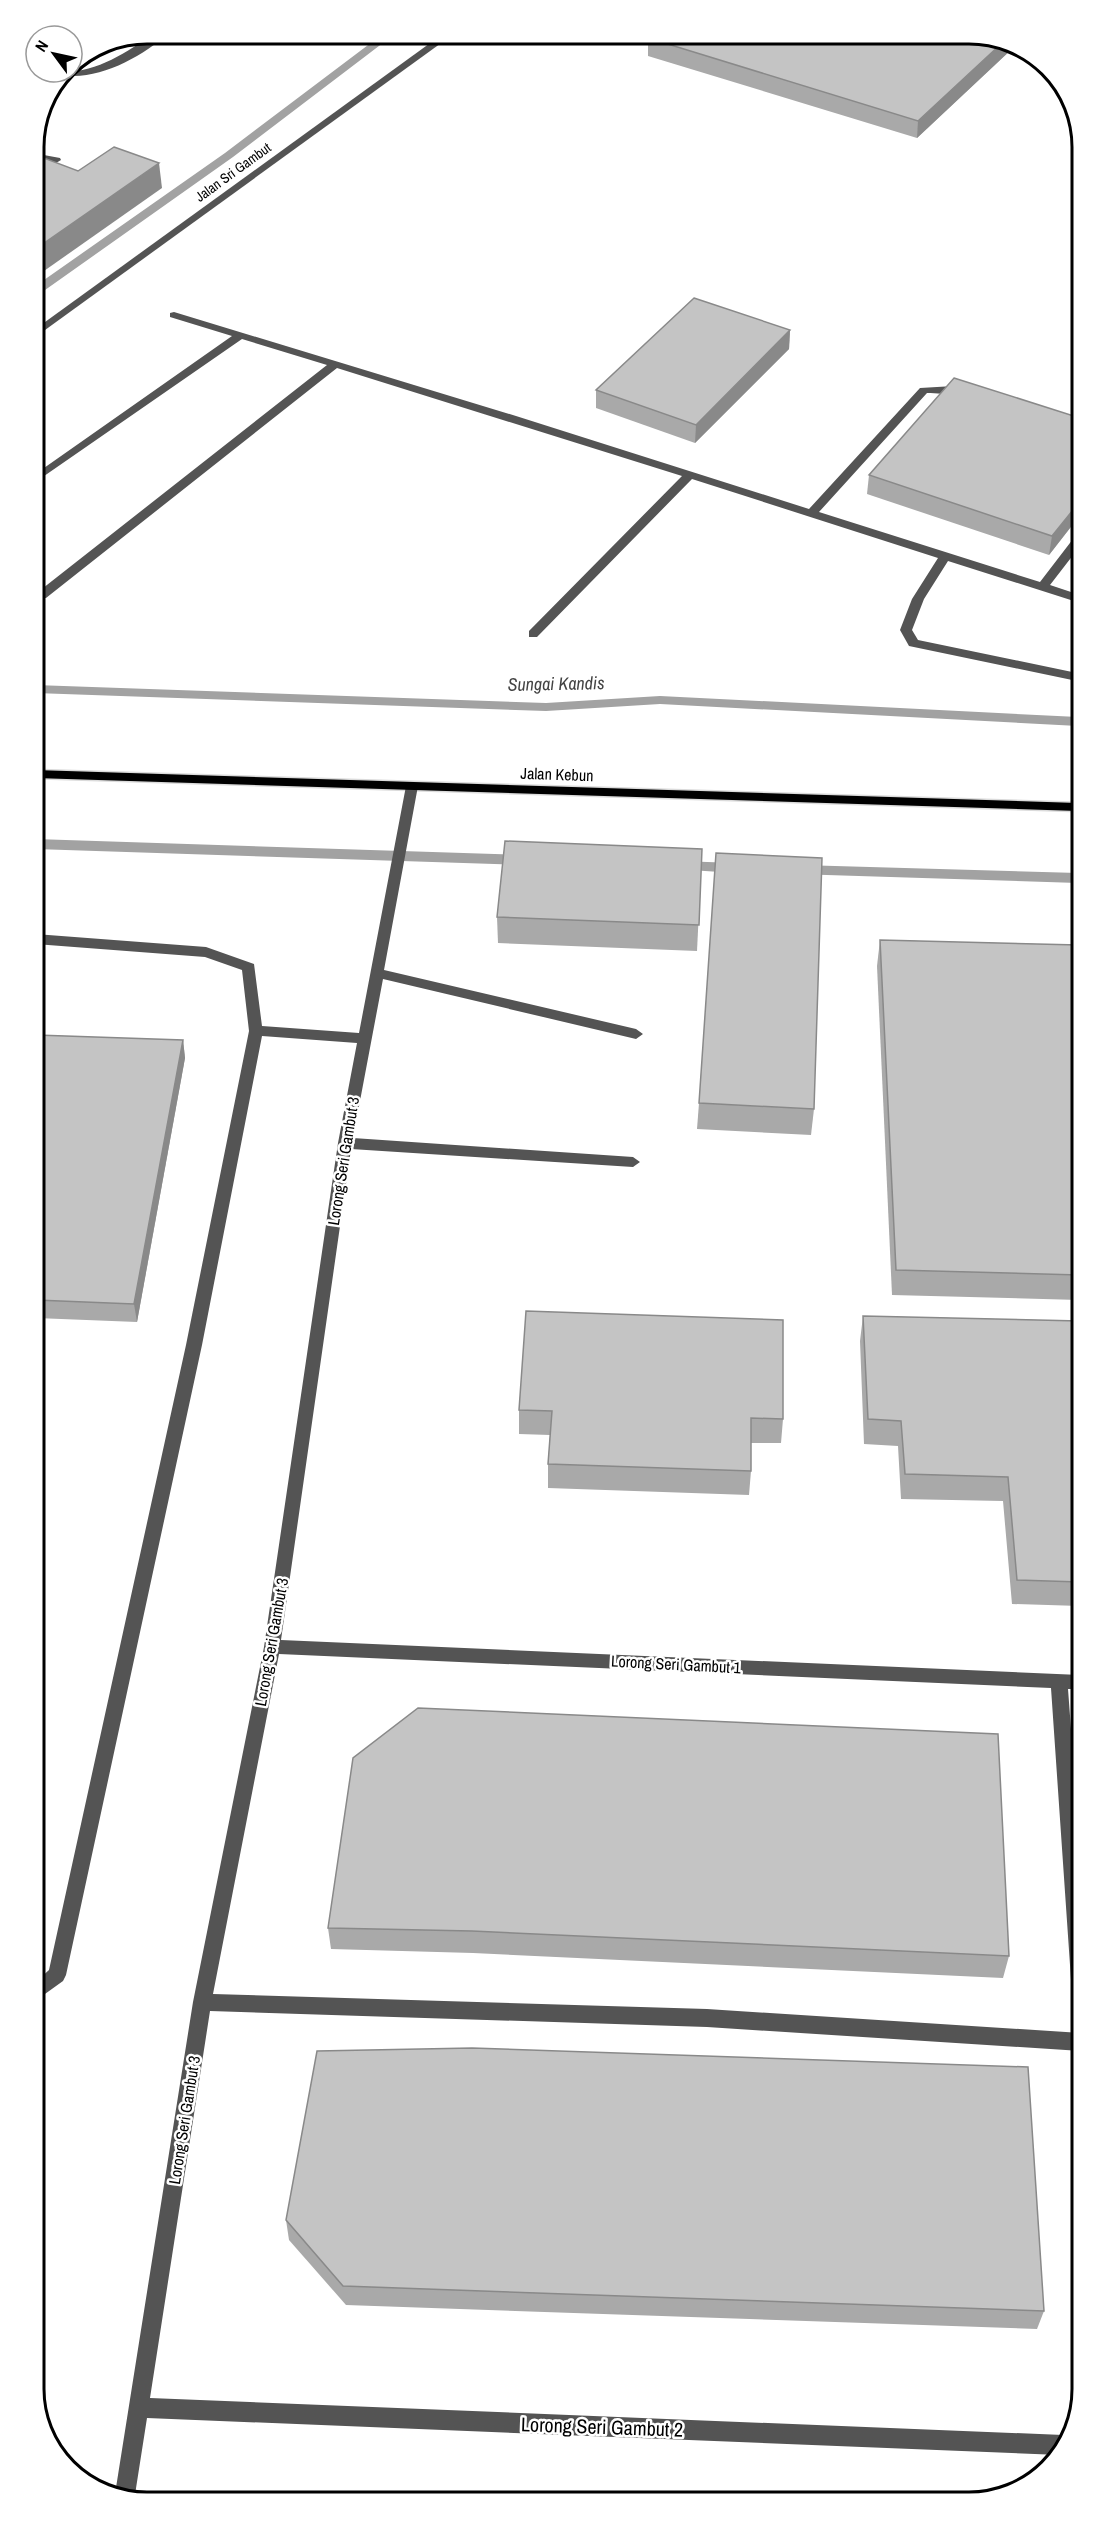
<svg xmlns="http://www.w3.org/2000/svg" width="1115" height="2536" font-family="'Archivo Narrow',sans-serif">
  <rect width="100%" height="100%" fill="#fff"/>
  <g fill="none" stroke-linecap="round" stroke-linejoin="round">
    <g fill="#a2a2a2" fill-rule="evenodd">
      <path d="M384 33H396L233 157 38 295H34V287L225 153Z"/>
      <path d="M35 685 546 703 660 696 1078 717V726L660 704 546 711 35 693Z"/>
      <path d="M35 839 525 855 532 860 525 865 35 849Z"/>
      <path d="M680 861 735 863 742 868 735 873 675 869 673 866Z"/>
      <path d="M800 865 1078 873V883L795 874 793 870Z"/>
    </g>
    <defs>
      <path id="major" d="M35 770 1078 803V811L35 778Z"/>
    </defs>
    <use href="#major" stroke="#dbdbdb" stroke-width="3"/>
    <g fill="#545454" fill-rule="evenodd">
      <path d="M156 33H168C143 57 97 81 63 75L64 72C98 72 126 52 156 33Z"/>
      <path d="M444 33H455L34 338V330Z"/>
      <path d="M33 153 60 158 61 160 56 163 33 159Z"/>
      <path d="M174 312 516 416 809 509 920 388 954 386 966 390V394C956 396 939 393 927 393L819 512 1040 582 1073 539 1077 538V550L1050 585 1077 594V602L948 561 924 599 912 630 918 640 1077 673V681L909 646 900 630 912 599 938 558 692 479 537 637H529V631L682 476 337 368 46 598H38V592L327 365 242 339 34 483V475L232 336 170 317V313Z"/>
      <path d="M412 782 418 786 384 970 636 1029 643 1034 636 1039 383 979 353 1138 633 1157 640 1162 633 1167 351 1149 281 1640 1080 1675V1689H1068L1081 1863V2002L1075 2000 1072 1994 1051 1688 279 1654 213 1994 707 2009 1081 2033V2051L707 2027 210 2011 150 2398 1063 2435 1066 2436 1060 2455 147 2418 134 2501 115 2494 193 2002 264 1647 338 1143 357 1043 262 1036 202 1345 66 1975 63 1981 38 1999V1980L49 1970 186 1345 249 1031 242 970 205 957 35 944V934L206 947 254 964 262 1026 359 1033 406 786Z"/>
    </g>
    <use href="#major" fill="#000" fill-rule="evenodd"/>
  </g>
  <g fill="#a9a9a9">
    <path d="M623 33H976L1014 47 917 138 648 56V41Z"/>
    <path d="M103 42 94 60 82 56Z"/>
    <path d="M790 330 789 349 695 443 596 408V390Z"/>
    <path d="M1077 417V519L1049 555 867 494 869 475Z"/>
    <path d="M1077 548V569L1073 568Z"/>
    <path d="M702 849 697 951 498 943 497 917Z"/>
    <path d="M880 940 1078 945 1079 1300 892 1295 877 966Z"/>
    <path d="M36 1035 183 1040 185 1058 137 1322 36 1318Z"/>
    <path d="M699 1103 814 1109 811 1135 697 1129Z"/>
    <path d="M863 1316 1079 1321 1080 1606 1012 1604 1003 1501 901 1499 898 1446 864 1444 860 1341Z"/>
    <path d="M519 1410 783 1419 781 1443H751V1471L749 1495 548 1488V1464L550 1435 519 1434Z"/>
    <path d="M353 1758 1009 1956 1003 1978 473 1953 331 1949 328 1928Z"/>
    <path d="M286 2220 1044 2311 1037 2329 346 2305 289 2240Z"/>
  </g>
  <g fill="#898989">
    <path d="M130 36 94 60 93 48 103 42Z"/>
    <path d="M1002 43 1014 47 917 138 918 121Z"/>
    <path d="M159 163 162 188 34 278V250Z"/>
    <path d="M790 330 789 349 695 443 696 425Z"/>
    <path d="M1077 505V519L1049 555 1052 536Z"/>
    <path d="M183 1040 185 1058 137 1322 134 1304Z"/>
  </g>
  <g fill="#c4c4c4" stroke="#898989" stroke-width="1.5">
    <path d="M654 33H976L1002 43 918 121 648 38Z"/>
    <path d="M114 147 159 163 34 250 33 165 44 158 78 171Z"/>
    <path d="M694 298 790 330 696 425 596 390Z"/>
    <path d="M954 378 1077 417V505L1052 536 869 475Z"/>
    <path d="M505 841 702 849 699 925 497 917Z"/>
    <path d="M716 853 822 858 814 1109 699 1103Z"/>
    <path d="M880 940 1078 945 1079 1275 896 1270Z"/>
    <path d="M36 1035 183 1040 134 1304 36 1300Z"/>
    <path d="M526 1311 783 1320V1419L751 1418V1471L548 1464 552 1411 519 1410Z"/>
    <path d="M863 1316 1079 1321 1080 1582 1017 1580 1008 1477 905 1474 901 1421 868 1419Z"/>
    <path d="M418 1708 998 1734 1009 1956 472 1931 328 1928 353 1758Z"/>
    <path d="M472 2048 1028 2067 1044 2311 343 2286 286 2220 317 2051Z"/>
  </g>
  <g text-anchor="middle" stroke-width="5" stroke-linejoin="round" paint-order="stroke">
    <g font-size="14" fill="#000" stroke="#fff">
      <text transform="translate(233 172) rotate(-36)" y="5">Jalan Sri Gambut</text>
    </g>
    <g font-size="16" fill="#000" stroke="#fff">
      <text transform="translate(557 774) rotate(2)" y="6">Jalan Kebun</text>
      <text transform="translate(343 1161) rotate(-81)" y="6">Lorong Seri Gambut 3</text>
      <text transform="translate(271 1642) rotate(-80)" y="6">Lorong Seri Gambut 3</text>
      <text transform="translate(676 1664) rotate(3)" y="6">Lorong Seri Gambut 1</text>
      <text transform="translate(184 2120) rotate(-81)" y="6">Lorong Seri Gambut 3</text>
    </g>
    <g font-size="18" font-style="italic" fill="#434343" stroke="#fff">
      <text transform="translate(556 684) rotate(-1)" y="6">Sungai Kandis</text>
    </g>
    <g font-size="20" fill="#000" stroke="#fff">
      <text transform="translate(602 2427) rotate(2)" y="7">Lorong Seri Gambut 2</text>
    </g>
  </g>
  <path d="M0 0H1115V2536H0ZM147 44H969A103 103 0 0 1 1072 147V2389A103 103 0 0 1 969 2492H147A103 103 0 0 1 44 2389V147A103 103 0 0 1 147 44Z" fill="#fff" fill-rule="evenodd"/>
  <path fill="none" stroke="#000" stroke-width="3" d="M147 44H969A103 103 0 0 1 1072 147V2389A103 103 0 0 1 969 2492H147A103 103 0 0 1 44 2389V147A103 103 0 0 1 147 44Z"/>
  <g transform="translate(54 54) rotate(303)"><circle r="28" fill="#ffffff" stroke="#999999" stroke-width="1.5"/>
  <path d="M0-4.5L10 22L0 15L-10 22Z" fill="#000000"/>
  <text y="-9" font-size="16" font-weight="bold" text-anchor="middle" fill="#000000">N</text>
  </g>
</svg>
